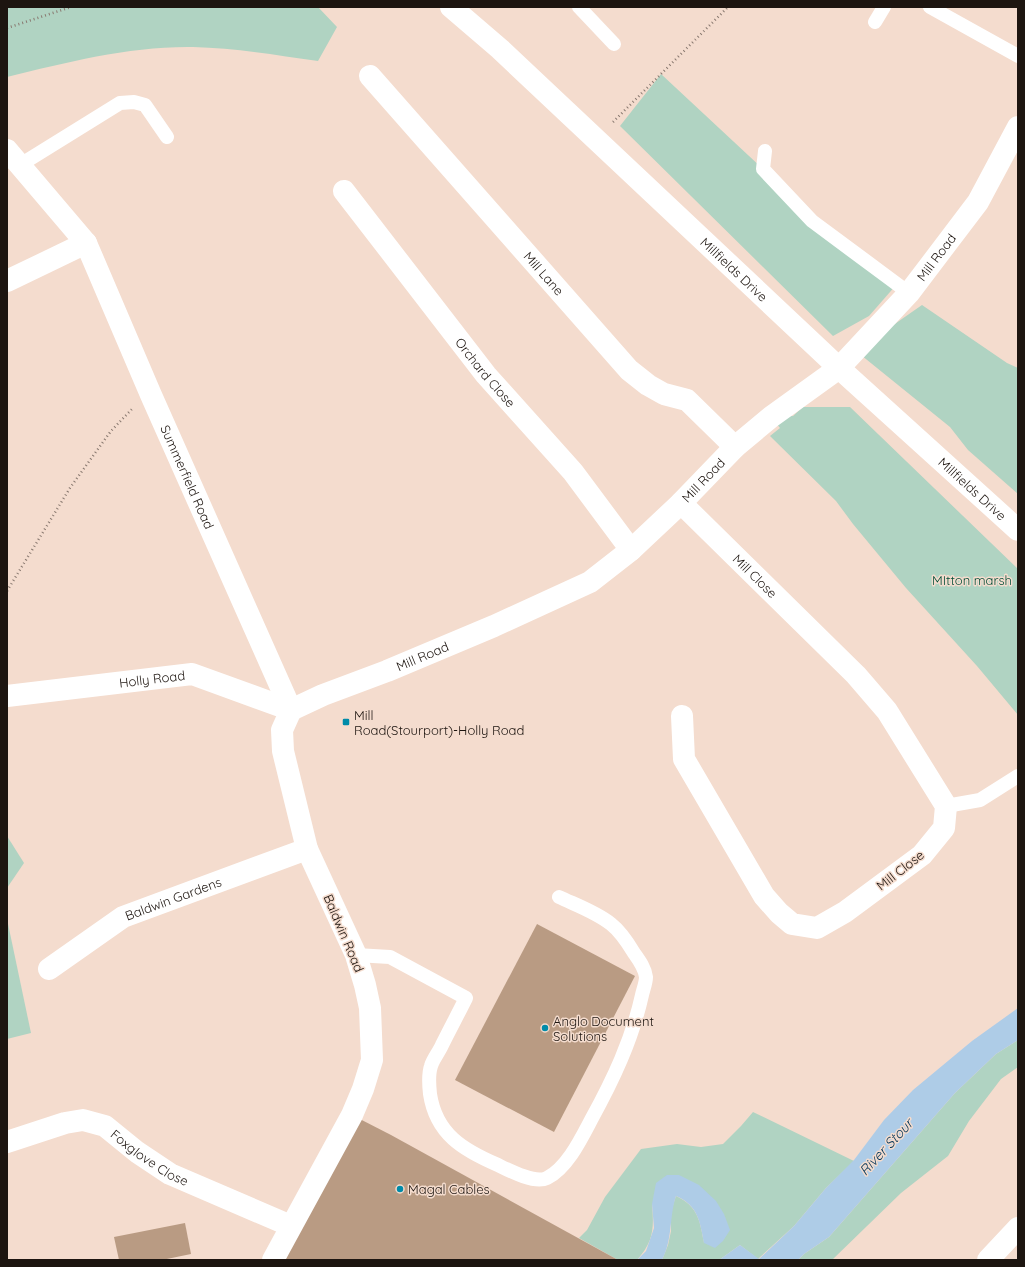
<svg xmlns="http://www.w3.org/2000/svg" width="1025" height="1267" font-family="Quicksand,sans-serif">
  <rect width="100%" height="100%" fill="#f4dcce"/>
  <g fill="#b0d3c2">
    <path d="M7 7H318L337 27 318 61C276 55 235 48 193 47 130 46 68 62 7 77Z"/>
    <path d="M661 74 763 169 812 221 897 284 869 316 833 336 620 126Z"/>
    <path d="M922 305 1007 363 1018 368V494L968 450 950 427 856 351Z"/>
    <path d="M803 407H850L1018 569V715L977 666 906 588 853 524 836 501 770 436 780 428 771 417 793 416Z"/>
    <path d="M7 836 24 863 7 888Z"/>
    <path d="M7 919 31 1033 7 1039Z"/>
    <path d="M1018 1040V1067L1001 1079 969 1121 948 1156 901 1193 832 1260H798L804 1254 829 1237 955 1093 996 1054Z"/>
    <path d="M753 1112 854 1161 826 1188 794 1226 758 1259 740 1245 719 1260H662L668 1245 671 1231V1211L676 1196C698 1206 700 1221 704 1243L699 1185 652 1204C654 1228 654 1241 637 1260H618L579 1238 587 1230 605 1197 641 1149 677 1144 701 1147 723 1144 741 1126Z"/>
  </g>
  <g fill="#aecce7">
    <path d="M1018 1008V1040L996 1054 955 1093 829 1237 804 1254 798 1260H719L740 1245 759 1259 794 1226 826 1188 854 1160 884 1120 913 1090 972 1041Z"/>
    <path d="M667 1175H679L699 1185 716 1201 724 1214 730 1230 723 1241 715 1248 704 1243C700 1222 698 1205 676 1196 669 1217 673 1239 662 1260H637L646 1251 654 1228 652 1204 656 1183Z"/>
  </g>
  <g fill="#b99b83">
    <path d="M537 924 635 976 554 1132 455 1080Z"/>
    <path d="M352 1115 391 1135 618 1260H273Z"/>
    <path d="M185 1223 191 1254 162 1260H119L114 1237Z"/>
  </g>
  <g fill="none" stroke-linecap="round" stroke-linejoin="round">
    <g stroke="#897970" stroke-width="2.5" stroke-dasharray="1 3" stroke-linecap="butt">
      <path d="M7 28 71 7"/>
      <path d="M613 122 728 7"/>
      <path d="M7 591 70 488 111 431 132 409"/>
    </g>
    <g stroke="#fff" stroke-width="14">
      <path d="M579 7 614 44"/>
      <path d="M930 7 1018 56"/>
      <path d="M875 22 884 7"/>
      <path d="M765 151 763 169 812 221 909 293"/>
      <path d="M20 165 120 103 134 102 145 105 167 137"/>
      <path d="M946 806 980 800 1018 776"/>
      <path d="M356 955 390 957 466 998C458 1014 450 1029 442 1045 439 1052 433 1059 431 1066 428 1075 429 1085 430 1094 436 1134 463 1150 498 1165 510 1171 535 1184 547 1178 567 1168 581 1139 591 1120 613 1080 632 1040 642 995 643 990 646 983 646 977 645 968 639 960 634 953 628 943 620 931 611 924 596 912 576 905 559 897"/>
    </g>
    <g stroke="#fff" stroke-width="22">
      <path id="s1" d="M370 76 629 370 648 385 664 394 687 400 735 447"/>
      <path id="s2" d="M7 150 86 243 151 395 291 710"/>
      <path id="s3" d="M344 191 486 375 573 472 631 550"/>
      <path d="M7 281 86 243"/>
      <path id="s4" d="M681 503 856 675 887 711 946 806 944 828 922 855 845 912 817 928 792 924 779 913 764 896 684 759 682 716"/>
      <path id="s5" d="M7 696 192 674 291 710"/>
      <path id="s6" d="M291 710 323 695 387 671 494 626 590 582 631 550 681 503 735 447 771 417 839 368 909 293 978 202 1018 127"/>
      <path id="s7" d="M49 969 123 917 307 849"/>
      <path id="s8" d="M7 1142 65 1123 83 1120 105 1126 137 1152 170 1174 291 1226"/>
      <path d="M273 1260 352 1115 363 1089 372 1060 370 1008 365 985 356 955 307 849 283 751 282 730 291 710"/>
    </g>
    <path stroke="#fff" stroke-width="22" id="s9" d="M451 7 500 49 839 368 1018 530"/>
    <path stroke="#fff" stroke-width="22" d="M988 1260 1018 1228"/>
  </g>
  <g fill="#008ba9" stroke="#f4dcce" stroke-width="1.5">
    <rect x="342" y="718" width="8" height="8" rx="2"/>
    <circle cx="545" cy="1028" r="4"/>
    <circle cx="400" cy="1189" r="4"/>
  </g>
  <g text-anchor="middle" stroke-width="3" stroke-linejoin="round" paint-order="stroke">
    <g font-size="13" fill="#1d1510" stroke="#f4dcce">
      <text dy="5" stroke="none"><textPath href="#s6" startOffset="802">Mill Road</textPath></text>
      <text dy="5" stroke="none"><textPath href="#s9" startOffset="386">Millfields Drive</textPath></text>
      <text dy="5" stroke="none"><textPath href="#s1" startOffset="263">Mill Lane</textPath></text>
      <text dy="5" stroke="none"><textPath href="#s3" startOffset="230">Orchard Close</textPath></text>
      <text dy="5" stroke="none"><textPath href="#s2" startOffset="377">Summerfield Road</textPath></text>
      <text dy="5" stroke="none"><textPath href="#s6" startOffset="478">Mill Road</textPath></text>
      <text dy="5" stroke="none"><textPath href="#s9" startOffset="710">Millfields Drive</textPath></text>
      <text dy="5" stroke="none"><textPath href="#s4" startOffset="104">Mill Close</textPath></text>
      <text dy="5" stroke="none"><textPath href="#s6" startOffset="142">Mill Road</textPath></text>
      <text dy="5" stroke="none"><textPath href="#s5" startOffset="146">Holly Road</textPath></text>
      <text transform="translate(900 870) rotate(-38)" y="5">Mill Close</text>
      <text dy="5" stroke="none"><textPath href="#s7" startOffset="144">Baldwin Gardens</textPath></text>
      <text transform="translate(344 933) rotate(67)" y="5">Baldwin Road</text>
      <text dy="5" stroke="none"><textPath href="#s8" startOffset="157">Foxglove Close</textPath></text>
    </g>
    <g font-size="13" fill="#004d36" stroke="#f4dcce">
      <text x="972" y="585">MItton marsh</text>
    </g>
    <g font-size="13" fill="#1d1510" stroke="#f4dcce" text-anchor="start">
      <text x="354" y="720">Mill<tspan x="354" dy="15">Road(Stourport)-Holly Road</tspan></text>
      <text x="553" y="1026">Anglo Document<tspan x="553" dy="15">Solutions</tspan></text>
      <text x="408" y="1194">Magal Cables</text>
    </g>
    <g font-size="14" font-style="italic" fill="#043659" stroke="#f4dcce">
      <text transform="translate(886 1147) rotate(-47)" y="5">River Stour</text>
    </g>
  </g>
  <rect width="1025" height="1267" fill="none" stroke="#1d1510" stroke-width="16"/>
</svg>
